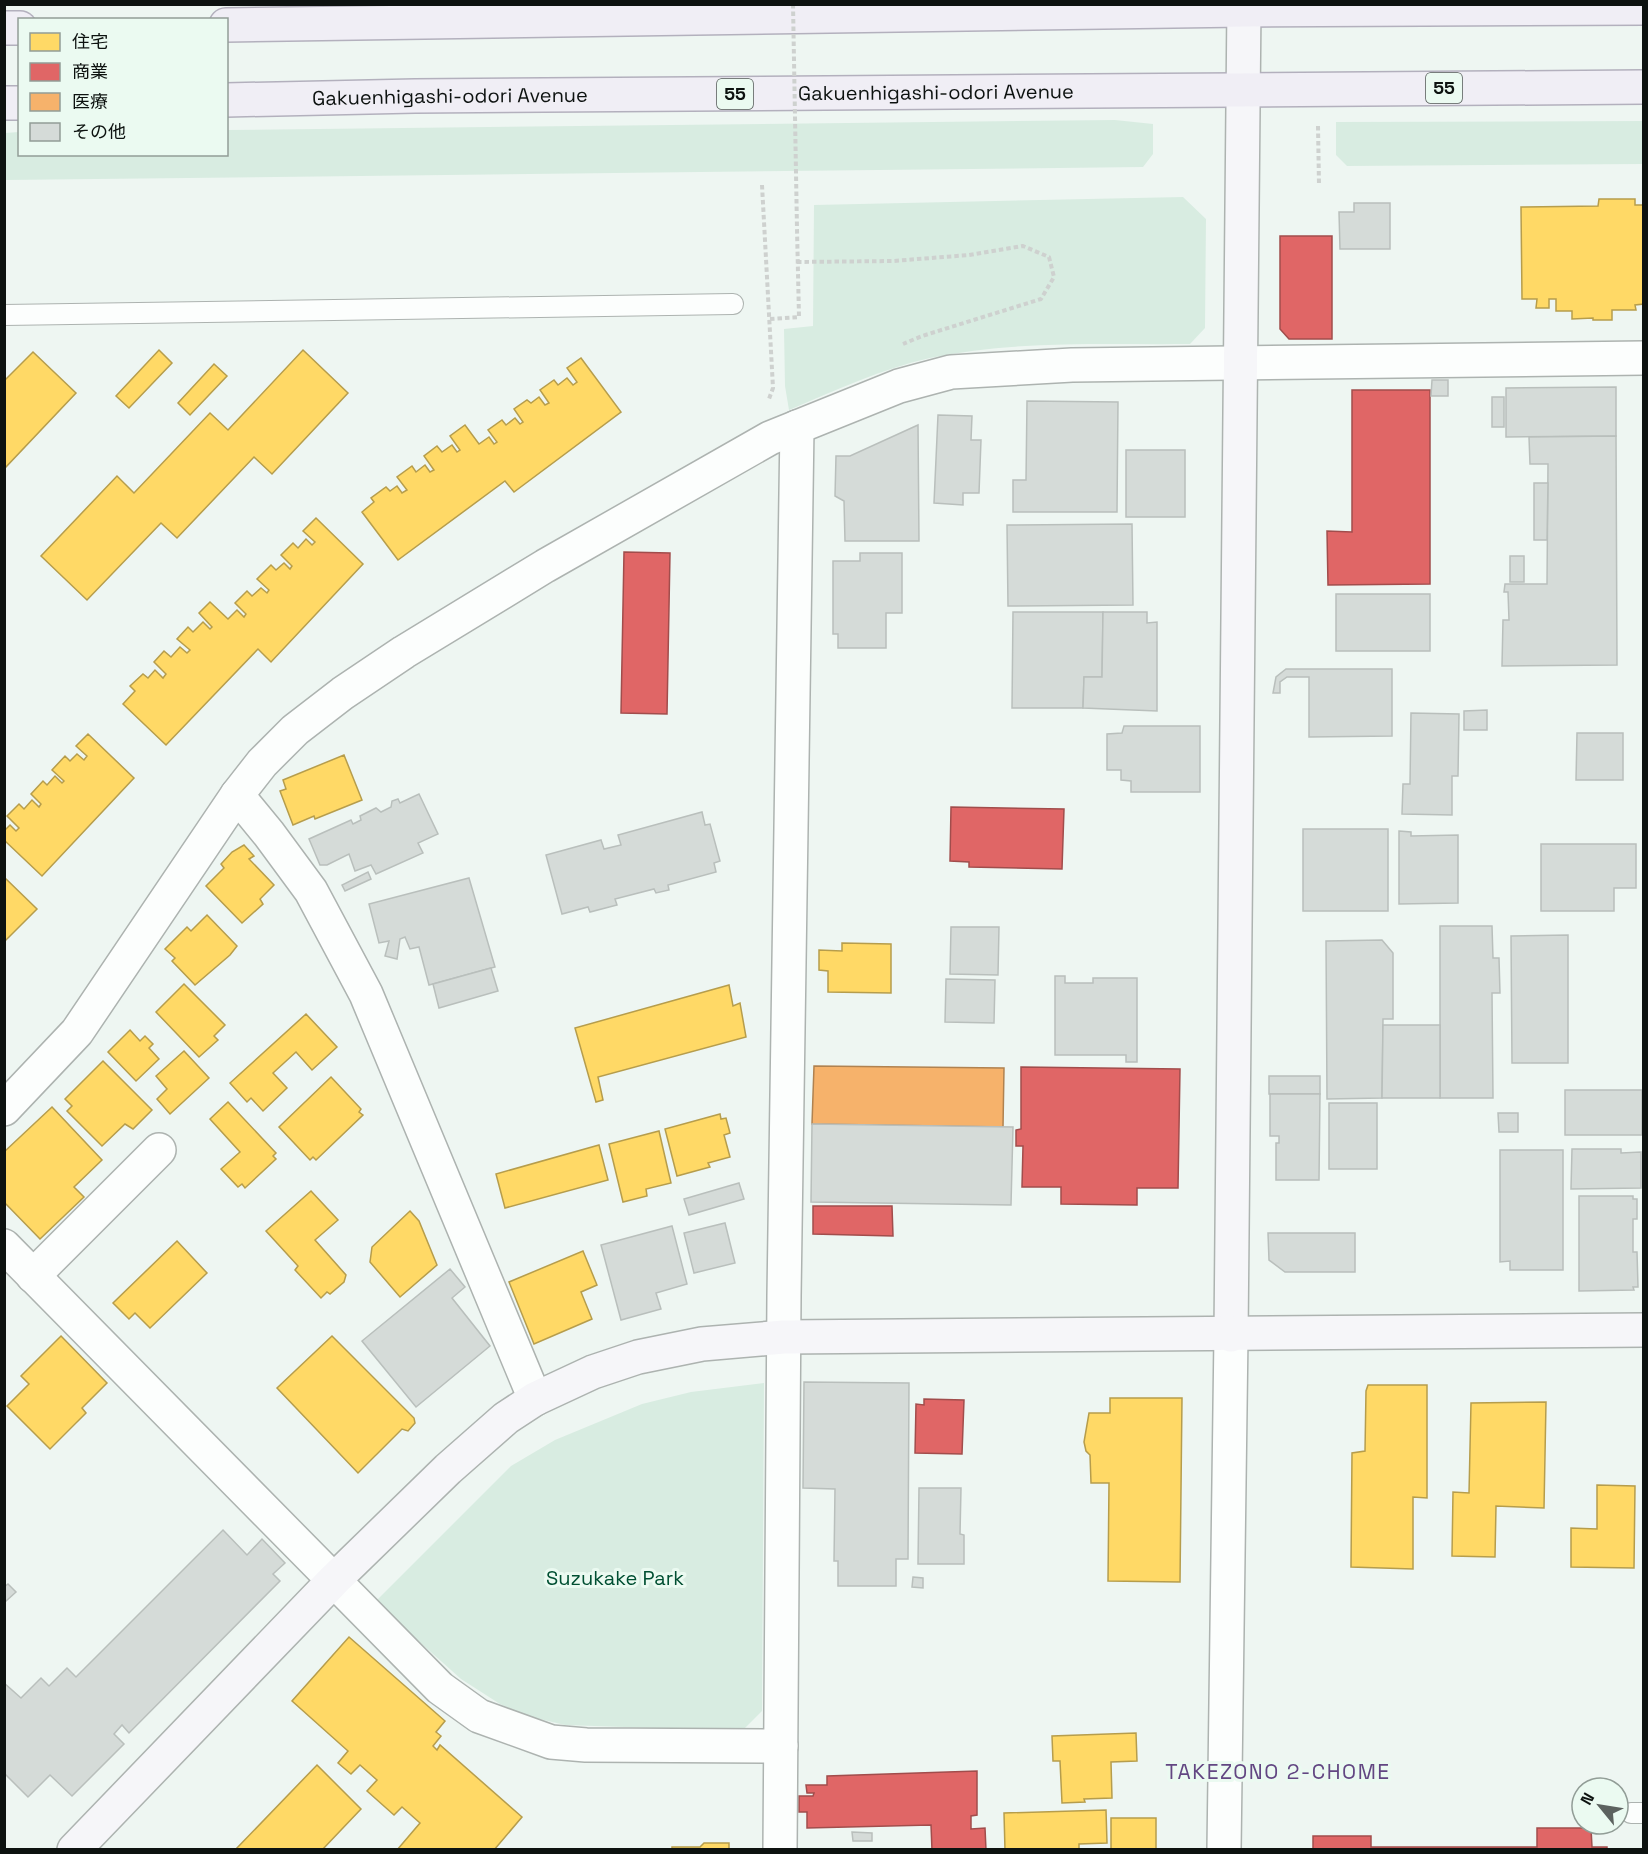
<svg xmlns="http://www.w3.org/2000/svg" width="1648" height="1854" font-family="'Space Grotesk','Noto Sans JP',sans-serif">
  <rect width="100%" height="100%" fill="#eef6f2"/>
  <g fill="#d8ece1">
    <path d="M1115 120 1153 124V154L1143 167 5 180V133L19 132 20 154H226L227 130Z"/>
    <path d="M1643 121V164L1347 166 1336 155V122Z"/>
    <path d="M1183 197 1206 219 1205 328 1190 344C1104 345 1015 340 930 358 881 369 836 390 789 410L785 386 784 329 813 326 814 205Z"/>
    <path d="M764 1383 762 1711 742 1731 565 1725 527 1716 500 1704 461 1679 375 1602 511 1466 555 1440 642 1404 691 1392Z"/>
  </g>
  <g fill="#ffd966" stroke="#b69d4c" stroke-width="1.5">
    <path d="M1599 199H1635V205H1644V304L1635 305 1636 310H1612V320H1593V318L1572 319V311H1556V299H1549V308H1536L1537 299H1522L1521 207 1598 206Z"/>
    <path d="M159 350 172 363 129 408 116 396Z"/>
    <path d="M303 350 348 393 272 474 254 457 177 538 161 523 87 600 41 556 117 476 134 493 210 413 228 430Z"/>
    <path d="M33 352 76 393 4 469V381Z"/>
    <path d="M581 358 621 412 514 492 505 481 398 560 362 512 374 502 371 498 386 487 390 491 397 486 402 493 407 490 397 477 412 466 416 472 425 465 430 472 434 470 424 456 437 446 442 452 452 445 457 452 460 450 450 436 465 425 479 444 489 437 494 444 497 442 488 430 502 420 506 425 515 418 520 424 523 422 514 409 527 400 531 403 539 397 545 405 549 403 540 390 554 380 558 385 567 378 573 385 577 382 567 368Z"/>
    <path d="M214 364 227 376 190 415 178 403Z"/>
    <path d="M316 518 363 564 271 662 258 649 166 745 123 704 135 691 130 686 143 674 148 678 155 670 163 678 166 674 154 662 164 651 171 657 180 647 187 653 190 650 177 639 188 627 193 632 203 622 210 629 212 627 199 613 210 602 228 619 237 610 244 617 246 614 235 603 247 591 252 596 261 588 267 593 269 590 257 579 271 565 276 570 284 563 290 569 292 566 281 555 293 543 298 548 306 539 312 545 315 542 303 531Z"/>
    <path d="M88 734 134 778 42 876 4 840V831L10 825 16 831 19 828 7 816 19 804 24 809 32 800 39 807 41 804 31 794 43 781 47 785 55 776 62 783 64 781 52 770 65 756 70 761 77 754 84 760 87 756 76 746Z"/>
    <path d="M344 755 362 800 315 819 314 816 293 825 280 791 286 789 283 780Z"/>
    <path d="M244 845 254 856 249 859 274 885 260 899 263 904 242 923 206 886 224 868 221 864 232 852Z"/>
    <path d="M4 877 37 909 4 942Z"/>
    <path d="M207 915 237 946 230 955 195 985 172 961 175 958 165 949 187 927 191 931Z"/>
    <path d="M842 943 891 944V993L828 992V971L819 970V950L842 951Z"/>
    <path d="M184 984 225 1025 214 1036 218 1040 199 1057 156 1012Z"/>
    <path d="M729 985 733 1006 740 1003 746 1037 598 1077 603 1100 596 1102 575 1028Z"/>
    <path d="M306 1014 337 1047 312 1070 296 1052 273 1073 287 1088 263 1111 251 1098 247 1102 230 1083Z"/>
    <path d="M130 1030 140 1041 145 1036 153 1044 149 1048 159 1059 136 1081 108 1052Z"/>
    <path d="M184 1051 209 1078 170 1114 157 1099 167 1089 156 1076Z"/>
    <path d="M103 1061 152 1110 133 1129 125 1124 102 1146 67 1111 72 1106 65 1099Z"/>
    <path d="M331 1077 361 1109 359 1112 363 1115 316 1160 313 1157 310 1160 279 1127Z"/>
    <path d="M228 1102 276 1153 273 1156 276 1159 245 1188 242 1184 238 1187 221 1169 240 1152 210 1119Z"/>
    <path d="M52 1107 102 1160 74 1187 84 1197 40 1239 4 1202V1152Z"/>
    <path d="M720 1114 721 1119 726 1118 730 1133 724 1135 730 1157 708 1163 710 1167 677 1176 665 1129Z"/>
    <path d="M659 1131 671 1183 646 1189 647 1196 623 1202 609 1144Z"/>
    <path d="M599 1145 608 1180 505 1208 496 1174Z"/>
    <path d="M311 1191 338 1220 315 1240 346 1275 344 1282 330 1294 327 1292 321 1298 295 1270 298 1266 266 1231Z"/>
    <path d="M410 1211 419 1221 437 1265 400 1297 370 1262 372 1247Z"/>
    <path d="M177 1241 207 1273 150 1328 135 1313 129 1319 113 1303Z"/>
    <path d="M583 1251 597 1285 581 1292 592 1319 534 1344 509 1282Z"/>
    <path d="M61 1336 107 1383 82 1408 86 1413 50 1449 7 1406 29 1384 21 1376Z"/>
    <path d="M332 1336 414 1418 415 1423 408 1431 402 1429 358 1473 277 1388Z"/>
    <path d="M1368 1385H1427V1498L1413 1497V1569L1351 1567 1352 1453 1365 1451 1366 1391Z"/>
    <path d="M1110 1398H1182L1180 1582 1108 1581 1109 1483H1091L1090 1455 1086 1451 1084 1442 1089 1413H1110Z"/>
    <path d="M1546 1402 1544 1508 1496 1506 1495 1557 1452 1556 1453 1492 1469 1493 1471 1403Z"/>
    <path d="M1597 1485 1635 1486 1634 1568 1571 1567V1528L1597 1529Z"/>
    <path d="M349 1637 445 1721 436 1732 441 1736 433 1746 437 1750 440 1745 522 1817 494 1850H397L420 1823 402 1807 394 1815 367 1791 377 1780 360 1765 351 1774 338 1763 348 1751 292 1701Z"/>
    <path d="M1136 1733 1137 1761 1111 1762 1112 1798 1084 1799 1085 1802 1062 1803 1060 1761H1053L1052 1736Z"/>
    <path d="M317 1765 361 1809 322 1850H235Z"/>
    <path d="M1106 1810 1107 1843 1079 1844V1850H1005L1004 1813Z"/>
    <rect x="1111" y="1818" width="45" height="32"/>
    <path d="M704 1843H729V1850H672V1847H700Z"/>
  </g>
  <g fill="#e06666" stroke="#a14d4c" stroke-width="1.5">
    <path d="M1280 236H1332V339H1289L1280 329Z"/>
    <path d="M1352 390H1430V584L1328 585 1327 531 1352 532Z"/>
    <path d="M624 552 670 553 667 714 621 713Z"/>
    <path d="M951 807 1064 809 1062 869 969 867V862L950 861Z"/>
    <path d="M1021 1067 1180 1069 1178 1188H1137V1205L1061 1204V1187H1022L1023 1146H1016V1130L1021 1129Z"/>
    <path d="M813 1206H892L893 1236 813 1234Z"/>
    <path d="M924 1399 964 1400 962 1454 915 1453 916 1404 924 1405Z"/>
    <path d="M977 1771V1815L971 1816V1829L985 1828 986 1850H932L931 1825 807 1828V1812H799V1796H813L814 1793H807L806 1785H827V1776Z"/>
    <path d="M1537 1828H1591L1592 1847H1607V1850H1313V1836H1371V1847H1537Z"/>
  </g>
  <path fill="#f6b26b" stroke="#b08250" stroke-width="1.5" d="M814 1066 1004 1068 1003 1127 812 1124Z"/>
  <g fill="#d5dbd8" stroke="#b9bfbc" stroke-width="1.5">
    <path d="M1354 203H1390V249H1340L1339 212H1354Z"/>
    <path d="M1432 380H1448V396H1431Z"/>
    <path d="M1616 387V436L1506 437V388Z"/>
    <rect x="1492" y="397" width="12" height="30"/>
    <path d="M1027 401 1118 402 1117 512H1013V480H1026Z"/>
    <path d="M938 415 972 416 971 440H981L979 493H963V505L934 503Z"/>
    <path d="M918 425 919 541H845L844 501 835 496 836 456H850Z"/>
    <path d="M1616 436 1617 665 1502 666 1503 620H1509L1508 592H1504L1505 584H1547L1548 464H1530L1529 437Z"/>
    <rect x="1126" y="450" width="59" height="67"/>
    <path d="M1534 483H1548L1547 540H1534Z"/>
    <path d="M1132 524 1133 605 1008 606 1007 525Z"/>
    <path d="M860 553H902V613H886V648H838V634H833V561H860Z"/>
    <rect x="1510" y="556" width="14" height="26"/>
    <rect x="1336" y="594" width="94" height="57"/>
    <path d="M1013 612H1103L1102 677H1084L1083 708H1012Z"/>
    <path d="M1103 612H1147V623L1157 622V711L1083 708 1084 677H1102Z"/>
    <path d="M1286 669H1392V736L1309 737V677H1287L1280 682V693H1273L1276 677Z"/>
    <path d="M1487 710V730H1464V711Z"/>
    <path d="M1411 713 1459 714 1458 776H1452V815L1402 814 1403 784H1410Z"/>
    <path d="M1124 726H1200V792H1131V781L1121 780V770H1107V734L1122 733Z"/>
    <path d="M1577 733H1623V780H1576Z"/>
    <path d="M419 794 438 834 418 843 423 853 376 874 371 865 355 871 349 854 327 865H320L309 839 351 820 353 824 361 820 360 816 376 808 381 812 391 807 392 801 398 799 400 803Z"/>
    <path d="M702 812 705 825 710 824 720 861 714 863 716 872 668 885 669 890 656 893 654 889 615 899 617 905 590 912 588 907 562 914 546 855 601 840 604 849 621 845 618 835Z"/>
    <rect x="1303" y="829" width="85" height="82"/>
    <path d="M1399 831 1411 832V836L1458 835V903L1399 904Z"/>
    <path d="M1541 844H1636V888H1614V911H1541Z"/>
    <path d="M368 872 371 879 345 891 342 885Z"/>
    <path d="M469 878 495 967 429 985 419 947 410 949 405 937 400 939 397 959 385 956 389 941 379 943 369 904Z"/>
    <path d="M1440 926H1492L1493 958H1499L1500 993H1492L1493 1098H1440Z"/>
    <path d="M951 927H999L998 975 950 974Z"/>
    <path d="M1568 935V1063H1512L1511 936Z"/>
    <path d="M1382 940 1393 953V1019H1383L1382 1098 1327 1099 1326 941Z"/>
    <path d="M491 968 498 991 439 1008 433 984Z"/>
    <path d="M1055 976H1065V983H1093V978H1137V1062H1126V1055H1055Z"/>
    <path d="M946 979 995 980 994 1023 945 1022Z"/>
    <path d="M1383 1025H1440V1098H1382Z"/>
    <rect x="1269" y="1076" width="51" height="18"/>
    <rect x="1565" y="1090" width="77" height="45"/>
    <path d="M1270 1094H1320L1319 1180H1276V1143H1279V1136H1270Z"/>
    <rect x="1329" y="1103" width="48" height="66"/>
    <path d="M1498 1113H1518V1132H1499Z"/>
    <path d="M812 1124 1013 1127 1011 1205 811 1202Z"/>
    <path d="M1572 1149H1621V1153L1641 1152V1188L1571 1189Z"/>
    <path d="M1500 1150H1563V1270H1510V1261L1500 1262Z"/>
    <path d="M739 1183 744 1199 689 1215 684 1199Z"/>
    <path d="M1579 1196H1633V1199H1637V1219H1633V1252H1637L1638 1287H1633L1634 1290 1579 1291Z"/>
    <path d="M725 1223 735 1263 694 1273 684 1233Z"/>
    <path d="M672 1226 687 1284 656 1293 661 1309 621 1320 601 1245Z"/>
    <path d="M1268 1233H1355V1272H1285L1269 1260Z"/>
    <path d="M450 1269 465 1287 452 1298 490 1346 416 1407 362 1341Z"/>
    <path d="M804 1382 909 1383 908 1559H896V1586H838V1561H834L835 1489 803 1488Z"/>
    <path d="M919 1488H961L960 1534 964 1535V1564H918Z"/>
    <path d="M223 1530 247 1555 262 1539 285 1563 273 1574 280 1581 129 1733 122 1725 114 1734 124 1744 72 1796 50 1775 28 1797 4 1773V1683L21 1698 41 1678 49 1686 67 1668 76 1677Z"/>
    <path d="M913 1577 923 1578V1588L912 1587Z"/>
    <path d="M8 1584 16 1592 5 1602 4 1587Z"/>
    <path d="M852 1832 872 1833V1841H853Z"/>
  </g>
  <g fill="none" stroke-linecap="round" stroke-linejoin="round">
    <defs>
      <g id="lane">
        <path d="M4 315 733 304"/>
        <path d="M1631 1813H1644"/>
      </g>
      <g id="street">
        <path d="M237 795 269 834 311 891 366 994 535 1399"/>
        <path d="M4 1109 77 1032 237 795 262 763 295 730 343 693 404 652 545 566 770 438 899 386 951 372 1072 365 1644 358"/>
        <path d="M4 1246 440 1688 479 1716 551 1742 586 1745 781 1746"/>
        <path d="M33 1276 159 1150"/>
        <path d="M780 1850 784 1296 797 427"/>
        <path d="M1224 1850 1231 1335"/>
      </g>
      <g id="secondary">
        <path d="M1231 1335 1244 4"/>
        <path d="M74 1850 334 1580 448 1469 506 1418 535 1399 593 1372 638 1357 702 1344 784 1337 1644 1330"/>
      </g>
      <g id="primary">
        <path d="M226 25 1244 10 1644 8"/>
        <path d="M4 28H20"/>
        <path id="s1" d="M226 100 415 96 1644 87"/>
        <path d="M4 103H20"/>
      </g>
    </defs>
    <use href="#lane" stroke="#adb3b0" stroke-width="22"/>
    <use href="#street" stroke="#adb3b0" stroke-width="36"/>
    <use href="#secondary" stroke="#adb3b0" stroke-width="36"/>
    <use href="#primary" stroke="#b3b0bd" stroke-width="36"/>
    <g stroke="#ced1cf" stroke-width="4" stroke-dasharray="4.5 3" stroke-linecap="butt">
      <path d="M1318 126 1319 185"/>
      <path d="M762 185 773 388 769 399"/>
      <path d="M797 262 893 261 969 255 1023 246 1049 257 1054 277 1041 299 922 336 903 344"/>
      <path d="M770 319 799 317 797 229"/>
    </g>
    <use href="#lane" stroke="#fcfefd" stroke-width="20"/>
    <use href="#street" stroke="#fcfefd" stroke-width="33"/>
    <use href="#secondary" stroke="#f6f6f9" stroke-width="33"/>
    <use href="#primary" stroke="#f0eef5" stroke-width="33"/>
    <path stroke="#ced1cf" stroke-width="4" stroke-dasharray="4.5 3" stroke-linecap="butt" d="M793 4 797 229"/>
  </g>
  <g text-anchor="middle" stroke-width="6" stroke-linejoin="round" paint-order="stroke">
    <g fill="#ebfaf1" stroke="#505854" stroke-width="1.5">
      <rect x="1426" y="73" width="36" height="30" rx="4.5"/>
      <rect x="717" y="79" width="36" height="30" rx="4.5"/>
    </g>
    <g font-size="18" font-weight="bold" fill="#0d1210">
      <text x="1444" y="94">55</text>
      <text x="735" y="100">55</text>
    </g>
    <g font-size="20" fill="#0d1210" stroke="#ebfaf1">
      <text dy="7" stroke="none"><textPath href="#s1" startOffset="710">Gakuenhigashi-odori Avenue</textPath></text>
      <text dy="7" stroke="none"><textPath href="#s1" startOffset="224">Gakuenhigashi-odori Avenue</textPath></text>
    </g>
    <g font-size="20" fill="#004f32" stroke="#ebfaf1">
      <text x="615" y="1585">Suzukake Park</text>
    </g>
    <g font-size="21" letter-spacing="1.5" fill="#624682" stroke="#ebfaf1">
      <text x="1278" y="1779">TAKEZONO 2-CHOME</text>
    </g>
  </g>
  <rect width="1648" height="1854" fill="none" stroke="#0d1210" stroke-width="12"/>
  <rect x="18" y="18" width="210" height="138" fill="#ebfaf1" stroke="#929d97" stroke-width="1.5"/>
  <rect x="30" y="33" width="30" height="18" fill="#ffd966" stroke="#929d97" stroke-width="1.5"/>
  <text x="72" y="48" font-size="18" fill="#0d1210">住宅</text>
  <rect x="30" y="63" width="30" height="18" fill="#e06666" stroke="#929d97" stroke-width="1.5"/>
  <text x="72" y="78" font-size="18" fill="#0d1210">商業</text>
  <rect x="30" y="93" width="30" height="18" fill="#f6b26b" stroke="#929d97" stroke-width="1.5"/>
  <text x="72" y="108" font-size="18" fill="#0d1210">医療</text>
  <rect x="30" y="123" width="30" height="18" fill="#d5dbd8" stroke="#929d97" stroke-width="1.5"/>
  <text x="72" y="138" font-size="18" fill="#0d1210">その他</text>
  <g transform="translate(1600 1806) rotate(300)"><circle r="28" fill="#ebfaf1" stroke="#929d97" stroke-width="1.5"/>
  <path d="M0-4.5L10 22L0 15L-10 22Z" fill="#5c625f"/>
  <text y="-9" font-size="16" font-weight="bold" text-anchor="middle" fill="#0d1210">N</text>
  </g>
</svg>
